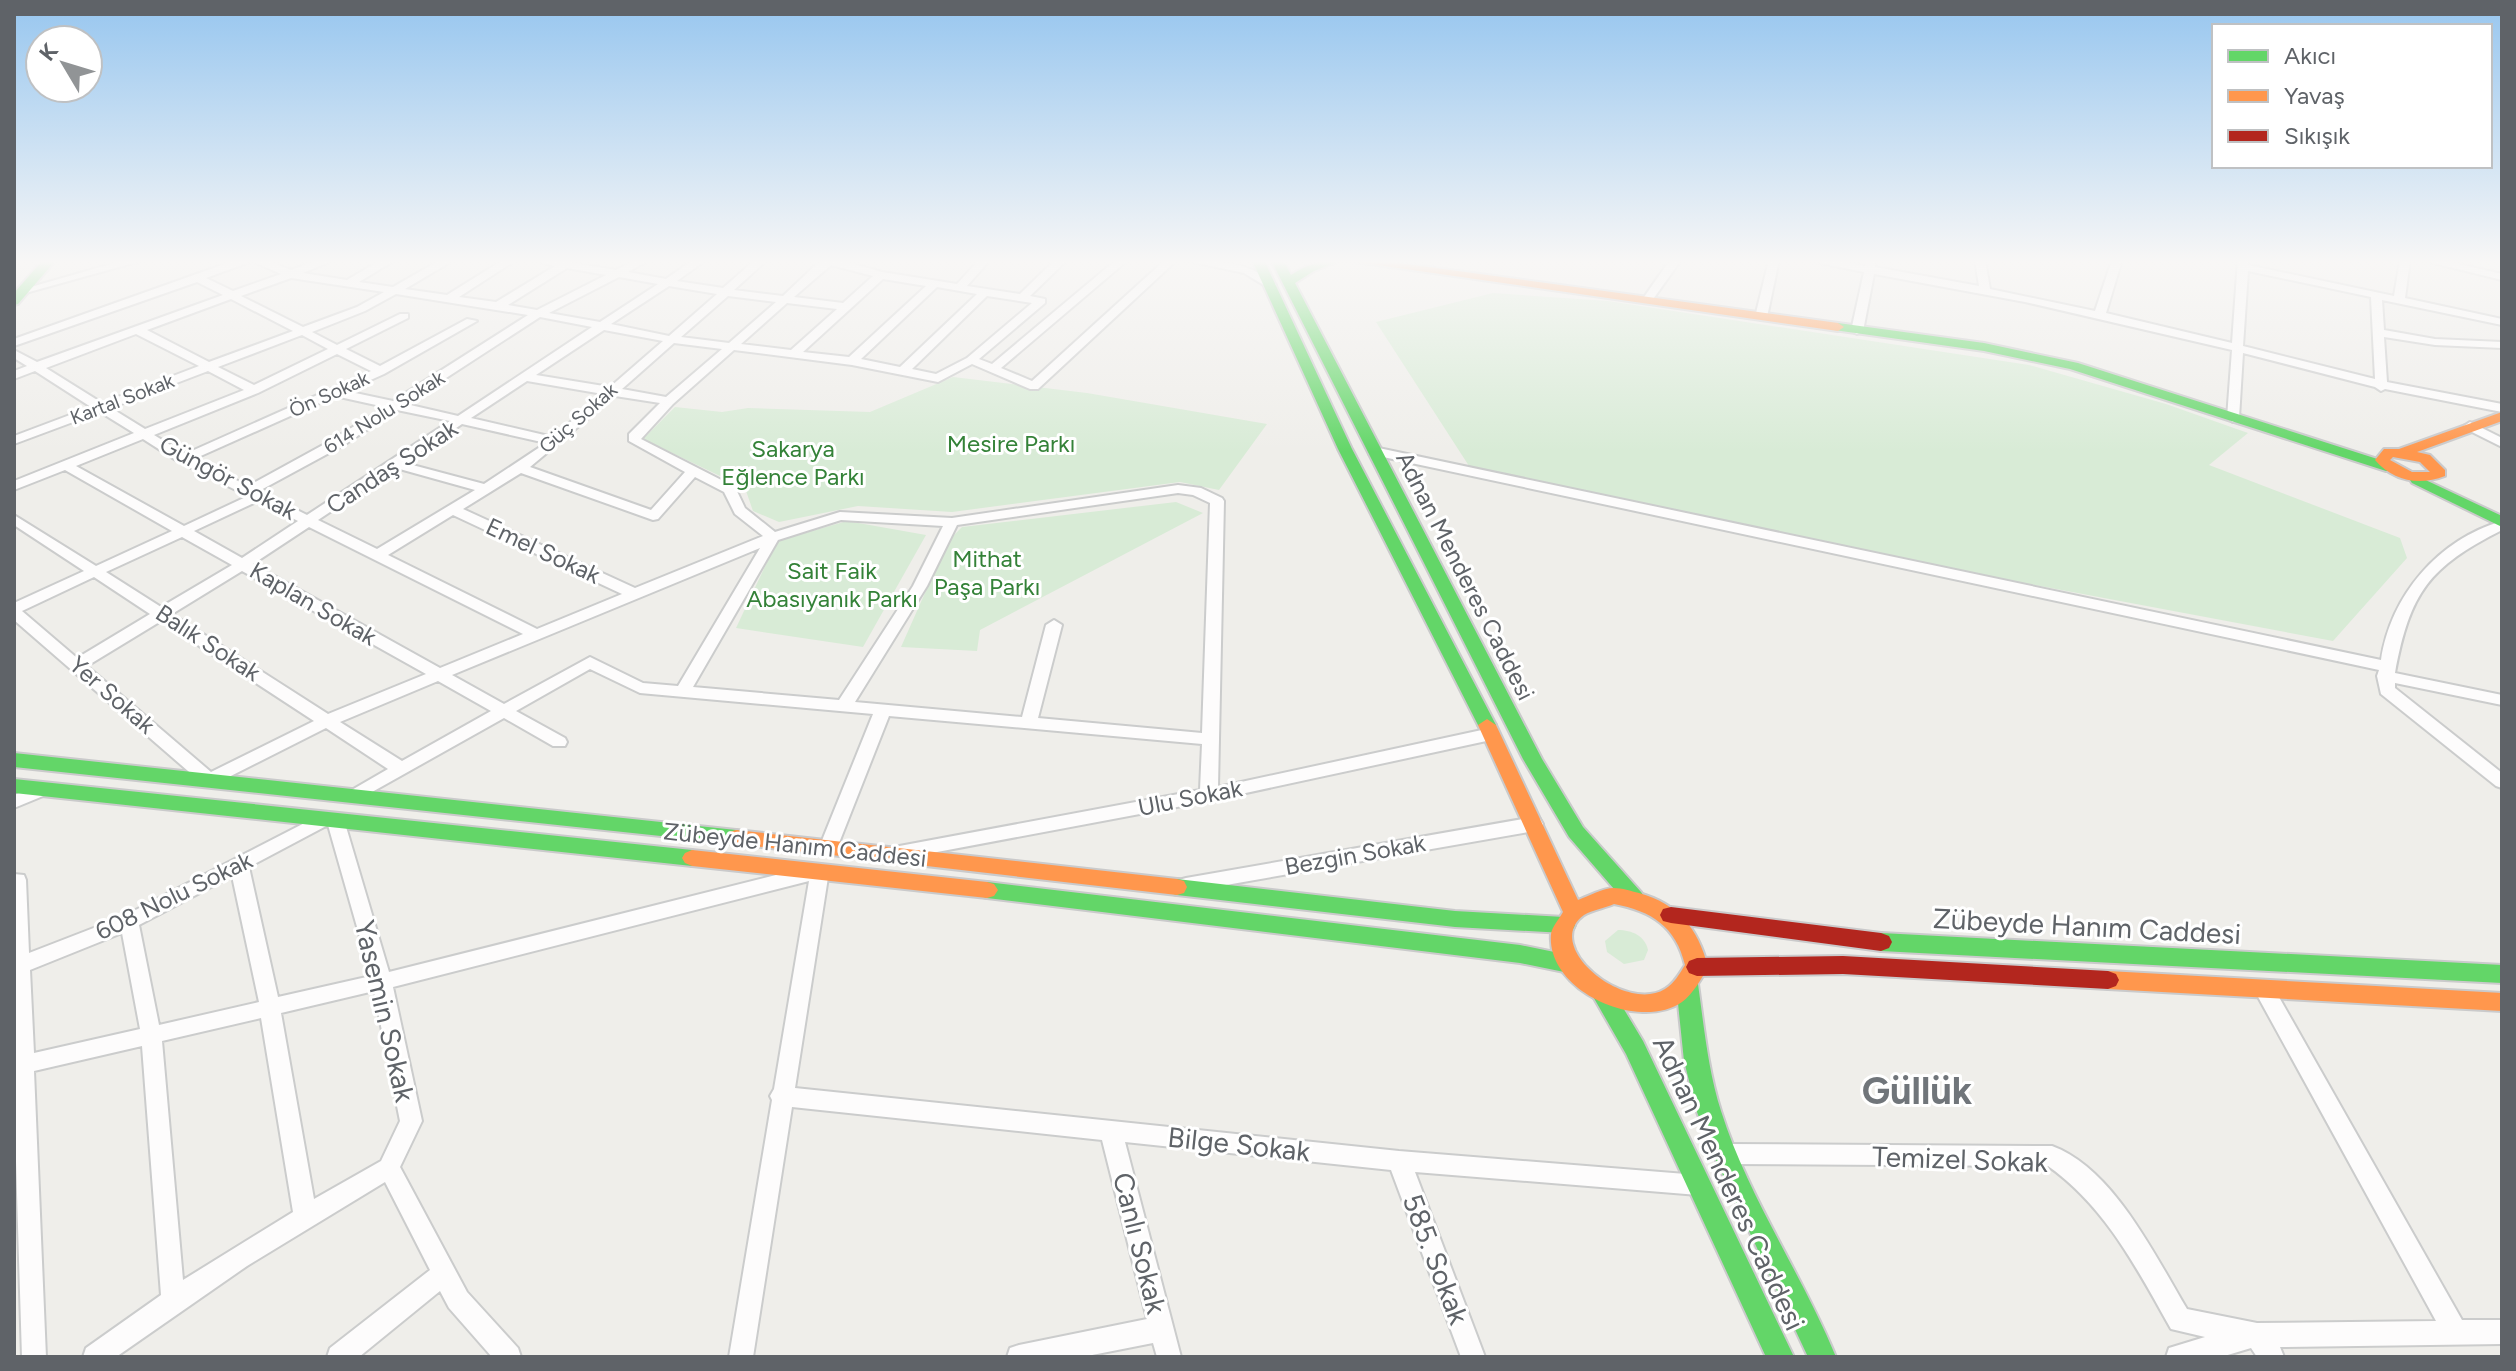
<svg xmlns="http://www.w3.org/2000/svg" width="2516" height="1371" font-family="Figtree,sans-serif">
  <rect width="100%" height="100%" fill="#efeeea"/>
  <g fill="#d8ebd6">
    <path d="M1493 293 1608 301 2029 365 2166 404 2248 433 2209 465 2400 538 2407 558 2333 641 1730 528 1469 466 1376 322Z"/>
    <path d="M953 377 1087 393 1267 424 1219 490 1180 482 952 512 858 506 779 522 753 511 745 488 643 439 675 407 722 412 748 408 870 412Z"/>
    <path d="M1176 502 1203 513 980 630 977 651 901 647 948 541 962 527Z"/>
    <path d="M847 521 926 535 863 647 736 628 777 541Z"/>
    <path d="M1618 930C1632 930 1645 936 1648 950L1644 960 1624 964 1607 952 1605 941Z"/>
  </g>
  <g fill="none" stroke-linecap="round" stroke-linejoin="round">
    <defs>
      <g id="street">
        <path d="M125 260H144L22 294 17 291Z"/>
        <path d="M236 260H266L291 270 318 260H334L303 273 347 280 381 260H395L359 282 393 287 440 260H454L405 289 447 295 503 260H516L459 297 496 302 555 266 531 260H571L573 263 616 270 635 260H649L628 272 666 279 693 260H706L677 281 723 288 755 260H767L734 290 783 296 821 260H840L882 272 957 284 979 260H990L967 286 1020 294 1055 260H1067L1030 296 1045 299V303L979 359 992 364 1116 260H1128L1001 368 1032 381 1165 260H1177L1038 389H1030L972 364 938 382 852 365 734 350 673 404 641 439 735 487 745 508 775 532 840 512 952 518 1178 485 1201 488 1222 498 1224 501 1218 787 1491 728 1499 734 1491 740 1209 801 900 859 894 857 891 852 894 847 1200 790 1202 744 889 716 837 848 834 853H822L819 848 873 714 640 693 590 669 516 711 565 738 567 742 565 746H553L504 718 356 801 350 799 347 795 350 791 388 769 326 728 215 784H203L14 620V603L84 571 14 525V515L96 566 172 531 65 470 14 490V481L134 433 100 412 14 444V436L91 407 35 371 14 379V371L27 366 14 358V350L37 362 223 295 197 282 14 346V339ZM252 261 281 274 233 291 206 278ZM831 265 873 276 843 303 794 297ZM567 268 606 275 537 310 508 305ZM619 277 658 284 600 322 549 313ZM291 278 384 292 357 307 303 327 241 296ZM883 279 926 286 849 357 803 352ZM669 286 717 294 669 336 611 324ZM937 287 977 294 900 367 861 359ZM396 294 528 315 393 401 346 391 384 374 477 321 467 319 380 366 346 349 408 318V314H400L337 345 312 332 365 311ZM728 296 776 302 729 343 681 337ZM987 296 1032 303 967 358 936 374 912 369ZM231 299 293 331 209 362 147 330ZM787 303 837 309 791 350 741 344ZM540 317 592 327 458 416 406 404ZM604 330 663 341 610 387 536 375ZM136 334 199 366 102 403 46 368ZM302 335 328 349 254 385 218 367ZM674 343 722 349 666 397 622 389ZM337 354 371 371 185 454 154 435 258 393ZM208 371 244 390 145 429 111 408ZM527 381 603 394 553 437 471 418ZM335 396 385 407 332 440 248 486 194 459ZM615 396 660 403 629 434V441L685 472 651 510 530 467ZM397 410 450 421 307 515 259 491 342 446ZM462 424 546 443 484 484 405 463ZM143 439 179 462 248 496 184 526 76 466ZM396 468 475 490 377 549 318 520ZM521 473 653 520 658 519 695 477 724 492 735 514 763 536 635 588 463 509ZM1178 493 1193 495 1210 503 1202 733 1038 718 1062 625 1054 620 1046 625 1022 717 855 702 927 586 957 525ZM258 501 298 521 242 558 194 531ZM453 515 622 594 537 629 388 555ZM841 520 943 526 913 586 839 700 693 687 778 540ZM309 527 523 634 440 668 253 564ZM182 537 232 565 161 607 106 572ZM760 548 678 686 643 683 590 657 504 704 452 675ZM242 571 426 674 328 714 172 614ZM94 577 150 614 77 658 22 611ZM161 621 314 721 211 772 87 666ZM438 681 491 711 402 761 340 722Z"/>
        <path d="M1184 260C1217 260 1251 262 1276 285L1267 287 1244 273Z"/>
        <path d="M1670 260H1681L1651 302H1643L1642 300Z"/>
        <path d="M1769 260H1779L1767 317 1761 320 1755 317Z"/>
        <path d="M1805 260H1833L1865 266 1867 260H1875V267L1979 286 1975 260H1985L1990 289 2095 311 2112 260H2122L2106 313 2232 343 2238 260H2248V265L2394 296 2400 260H2410L2405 298 2502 319V325L2382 300 2384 330 2435 339 2502 342V348L2435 345 2384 337 2387 382 2502 404V412L2385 389 2381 391 2375 387 2243 353 2239 418 2233 422 2227 418 2232 350 2025 302 1874 274 1863 331 1857 334 1851 331 1864 272ZM2248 271 2371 297 2375 379 2243 346Z"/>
        <path d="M2421 260H2442L2502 274V280Z"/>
        <path d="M2470 422 2502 438V447L2466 429 2464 426Z"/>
        <path d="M1374 447 2381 660C2391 595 2438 540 2502 521V530C2429 567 2410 592 2395 673L2502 695V705L2395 683V688L2502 773V788L2496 786 2381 694 2377 676 2379 670 1369 454V448Z"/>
        <path d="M42 784 48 786 51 790 48 794 14 808V795Z"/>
        <path d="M324 813 341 815 344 820 389 972 820 864 827 866 829 871 795 1088 1399 1151 1698 1175 1706 1178 1709 1185 1706 1192 1698 1195 1415 1172 1485 1357H1461L1391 1170 1125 1142 1181 1357H1157L1153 1343 1082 1357H1007L1010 1348 1019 1345 1147 1319 1102 1140 792 1107 753 1357H729L772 1100 770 1096 774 1089 809 881 393 987 422 1121 400 1167 467 1292 518 1348 521 1357H492L449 1308 440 1291 359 1357H327L330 1348 430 1270 385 1182 247 1266 116 1357H83L86 1348 161 1295 142 1046 34 1071 46 1357H22L14 1096V874L24 875 26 880 29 953 122 917ZM328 825 371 976 278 997 249 867ZM232 876 259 1002 159 1025 139 925ZM122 933 140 1029 34 1053 30 970ZM374 991 400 1121 381 1161 314 1199 281 1013ZM261 1018 293 1212 183 1280 162 1041Z"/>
        <path d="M1534 817 1540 819 1543 824 1540 829 1534 831 1186 892 1179 890 1177 885 1179 880 1186 878Z"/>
        <path d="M2264 981 2271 983 2462 1320H2502V1344L2280 1347 2284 1357H2257L2251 1348 2221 1357H2166L2169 1348 2205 1337 2171 1329C2137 1269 2106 1207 2048 1166L1725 1164 1717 1161 1714 1154 1717 1147 1725 1144 2052 1146C2114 1169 2155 1256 2187 1309L2257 1323 2436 1321 2257 995 2254 989 2257 983Z"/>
      </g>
      <g id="fast">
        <path d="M43 260H56L18 304 14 305V293Z"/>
        <path d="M1252 260H1264L1352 449 1496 725 1494 729 1487 731 1478 725 1338 449Z"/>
        <path d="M1271 260H1283L1291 275C1308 264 1321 260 1342 260L1314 271 1295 283 1542 759 1583 827 1641 892 1645 898 1641 904 1634 906 1627 904 1569 837 1523 759Z"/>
        <path d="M1838 323 1984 343 2078 363 2396 465 2398 468 2396 471H2386L2070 369 1984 351 1834 330 1832 327Z"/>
        <path d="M2417 476 2502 516V527L2412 483 2410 480Z"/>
        <path d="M14 753 736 830 743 832 746 837 743 842 736 844 14 767Z"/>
        <path d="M14 779 692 850 699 853 702 858 699 863 692 866 14 793Z"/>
        <path d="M1177 879 1455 911 1564 917 1572 919 1575 925 1572 931 1564 933 1455 927 1177 895 1170 893 1167 887 1170 881Z"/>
        <path d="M987 882 1520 945 1569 955 1577 958 1580 964 1577 970 1569 973 1520 963 987 898 980 896 976 890 980 884Z"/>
        <path d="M1881 933 2502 965V983L1881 951 1873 948 1870 942 1873 936Z"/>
        <path d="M1687 975 1695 978 1698 984C1704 1027 1708 1070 1721 1111 1748 1197 1802 1274 1836 1357H1808L1713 1154 1697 1112 1684 1061 1676 984 1679 978Z"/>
        <path d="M1602 984 1610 986 1643 1041 1794 1357H1766L1626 1054 1591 993 1594 986Z"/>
      </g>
      <g id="slow">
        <path d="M1342 260H1377L1838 323 1844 327 1838 331Z"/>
        <path d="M2502 412V421L2417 452 2430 455 2445 470V476C2419 486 2393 481 2375 460L2384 449H2399ZM2393 457 2420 462 2430 472H2412L2390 460Z"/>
        <path d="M1487 719 1496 725 1578 900C1589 896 1603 888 1614 888 1622 888 1631 891 1639 893 1678 904 1698 928 1708 967 1702 978 1693 994 1682 1002 1639 1032 1546 991 1551 934 1552 927 1559 919 1563 912L1478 725ZM1614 904C1652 911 1676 927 1685 965 1680 973 1674 984 1665 989 1625 1014 1541 946 1584 915 1592 910 1605 908 1614 904Z"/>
        <path d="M736 830 1177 879 1184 881 1187 887 1184 893 1177 895 736 844 729 842 726 837 729 832Z"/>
        <path d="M692 850 987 882 994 884 998 890 994 896 987 898 692 866 685 863 682 858 685 853Z"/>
        <path d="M2108 971 2502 993V1011L2108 989 2100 986 2097 980 2100 974Z"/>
      </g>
      <g id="jam">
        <path d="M1671 907 1881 933 1889 936 1892 942 1889 948 1881 951 1671 923 1663 921 1660 915 1663 909Z"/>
        <path d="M1843 956 2108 971 2116 974 2119 980 2116 986 2108 989 1843 974 1697 976 1689 973 1686 967 1689 961 1697 958Z"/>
      </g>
    </defs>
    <use href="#street" stroke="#cbcccc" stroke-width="4"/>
    <use href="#fast" stroke="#cacacb" stroke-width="4"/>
    <use href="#slow" stroke="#cacacb" stroke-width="4"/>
    <use href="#jam" stroke="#cacacb" stroke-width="4"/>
    <use href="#street" fill="#fdfcfc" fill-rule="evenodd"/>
    <use href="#fast" fill="#63d668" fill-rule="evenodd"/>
    <use href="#slow" fill="#ff974d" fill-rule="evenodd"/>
    <use href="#jam" fill="#b3261e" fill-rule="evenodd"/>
  </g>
  <linearGradient id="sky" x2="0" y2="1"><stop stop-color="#97c6ef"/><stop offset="0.58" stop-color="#f8f7f6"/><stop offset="1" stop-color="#f8f7f6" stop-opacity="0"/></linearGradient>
  <rect width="2516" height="452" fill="url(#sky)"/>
  <g text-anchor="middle" stroke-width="6" stroke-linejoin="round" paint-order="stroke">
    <g font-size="20" fill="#5f6368" stroke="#fff">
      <text transform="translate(329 394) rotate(-24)" y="7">Ön Sokak</text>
      <text transform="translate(122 399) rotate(-21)" y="7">Kartal Sokak</text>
      <text transform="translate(384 412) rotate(-32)" y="7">614 Nolu Sokak</text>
      <text transform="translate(578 418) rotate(-41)" y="7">Güç Sokak</text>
    </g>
    <g font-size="24" fill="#348238" stroke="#fff">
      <text x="1011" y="452">Mesire Parkı</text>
      <text x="793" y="457">Sakarya<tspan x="793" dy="28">Eğlence Parkı</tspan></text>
      <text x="987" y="567">Mithat<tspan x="987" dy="28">Paşa Parkı</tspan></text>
      <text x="832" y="579">Sait Faik<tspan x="832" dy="28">Abasıyanık Parkı</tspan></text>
    </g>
    <g font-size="24" fill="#5f6368" stroke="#fff">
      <text transform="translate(392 467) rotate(-33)" y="8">Candaş Sokak</text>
      <text transform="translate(228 478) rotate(28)" y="8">Güngör Sokak</text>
      <text transform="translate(543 551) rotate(25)" y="8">Emel Sokak</text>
      <text transform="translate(1465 576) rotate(63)" y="8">Adnan Menderes Caddesi</text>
      <text transform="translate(313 604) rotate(30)" y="8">Kaplan Sokak</text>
      <text transform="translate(208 643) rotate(33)" y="8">Balık Sokak</text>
      <text transform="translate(112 695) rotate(41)" y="8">Yer Sokak</text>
      <text transform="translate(1190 798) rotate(-11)" y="8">Ulu Sokak</text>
      <text transform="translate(795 845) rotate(6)" y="8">Zübeyde Hanım Caddesi</text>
      <text transform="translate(1355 855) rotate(-10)" y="8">Bezgin Sokak</text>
      <text transform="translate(174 896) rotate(-26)" y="8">608 Nolu Sokak</text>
    </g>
    <g font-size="28" fill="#5f6368" stroke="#fff">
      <text transform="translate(2087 926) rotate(3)" y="10">Zübeyde Hanım Caddesi</text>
      <text transform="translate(385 1011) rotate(77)" y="10">Yasemin Sokak</text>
      <text transform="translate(1239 1144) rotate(6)" y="10">Bilge Sokak</text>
      <text transform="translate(1960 1159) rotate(2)" y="10">Temizel Sokak</text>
      <text transform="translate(1729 1183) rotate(65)" y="10">Adnan Menderes Caddesi</text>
      <text transform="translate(1140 1243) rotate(76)" y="10">Canlı Sokak</text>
      <text transform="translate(1436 1259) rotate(69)" y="10">585. Sokak</text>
    </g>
    <g font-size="38" font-weight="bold" fill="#70757a" stroke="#fff">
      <text x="1917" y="1104">Güllük</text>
    </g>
  </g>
  <rect width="2516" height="1371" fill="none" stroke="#5f6368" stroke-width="32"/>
  <rect x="2212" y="24" width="280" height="144" fill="#ffffff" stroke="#bfc1c3" stroke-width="2"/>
  <rect x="2228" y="50" width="40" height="12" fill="#63d668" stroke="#bfc1c3" stroke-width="2"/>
  <text x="2284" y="64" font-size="24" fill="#5f6368">Akıcı</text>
  <rect x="2228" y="90" width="40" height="12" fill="#ff974d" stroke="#bfc1c3" stroke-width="2"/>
  <text x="2284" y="104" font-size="24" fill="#5f6368">Yavaş</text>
  <rect x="2228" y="130" width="40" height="12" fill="#b3261e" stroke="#bfc1c3" stroke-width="2"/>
  <text x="2284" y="144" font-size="24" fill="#5f6368">Sıkışık</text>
  <g transform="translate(64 64) rotate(308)"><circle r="38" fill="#ffffff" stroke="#bfc1c3" stroke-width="2"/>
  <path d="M0-6L14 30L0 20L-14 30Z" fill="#919496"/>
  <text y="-12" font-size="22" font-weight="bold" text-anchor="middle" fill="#5f6368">K</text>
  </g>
</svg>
